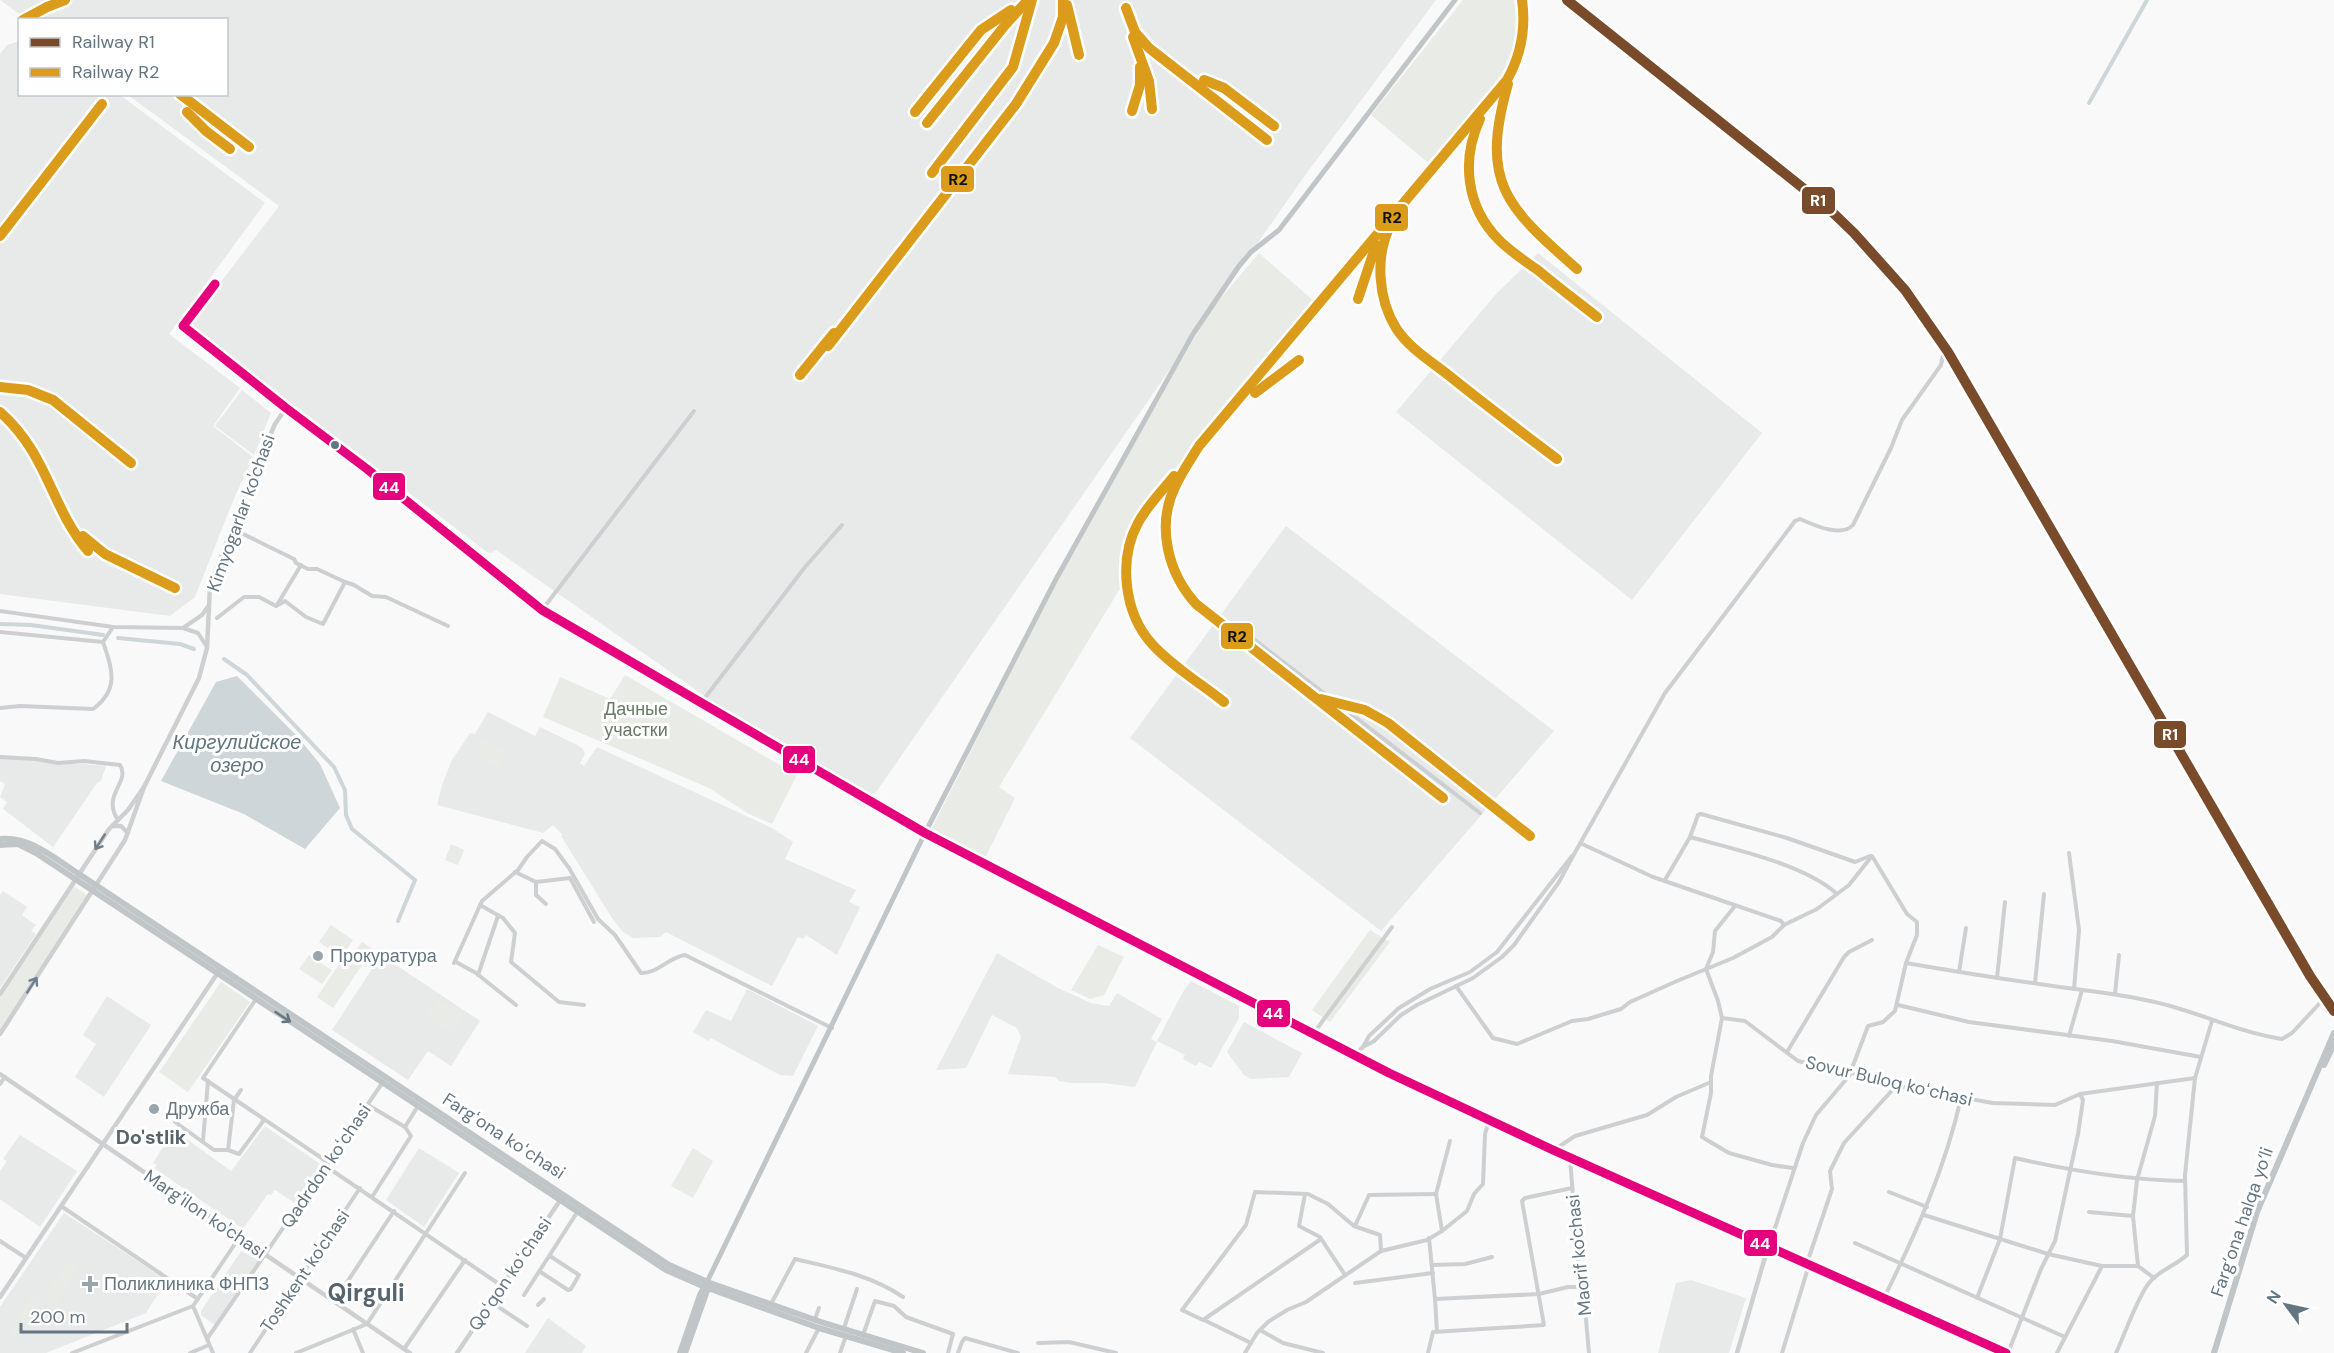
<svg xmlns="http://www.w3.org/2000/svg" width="2334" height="1353" font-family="'DM Sans',sans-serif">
  <rect width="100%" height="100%" fill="#f9f9f9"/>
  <g fill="#e8e9e9">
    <path d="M0 0H1436L1303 178 865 808 496 550 491 553 487 552 188 325 279 206 128 95 226 94V20L26 19Z"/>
    <path d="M19 41 20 94 120 95 265 203 169 334 240 388 213 426 253 457 233 501 195 597 170 616 0 594V54L7 45Z"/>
    <path d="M1538 253 1762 433 1632 600 1396 412 1497 293Z"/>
    <path d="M242 390 271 413 254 455 215 426Z"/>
    <path d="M1286 526 1554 731 1381 931 1130 738Z"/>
    <path d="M488 712 535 736 540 727 577 745 583 749 585 754 580 763 584 766 597 747 772 828 793 842 785 859 856 890 849 902 860 907 837 955 806 935 803 939 798 937 772 986 666 932 660 937 633 938 623 932 612 918 561 836 563 835 553 825 543 833 437 805 442 785 452 760 470 733 475 734Z"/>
    <path d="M14 758 106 766 101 781 97 783 53 847 3 809 7 802 0 797 5 784 0 781V759Z"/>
    <path d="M3 891 27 907 22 915 36 925 31 931 36 934 0 988V895Z"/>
    <path d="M997 953 1058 988 1091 1003 1109 1006 1117 993 1162 1019 1151 1039 1157 1042 1135 1087 1104 1083H1072L1059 1081 1055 1077 1008 1074 1021 1037 1017 1028 992 1015 966 1068 936 1070Z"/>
    <path d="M381 955 480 1021 451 1066 428 1051 408 1080 332 1030Z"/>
    <path d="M1191 981 1239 1006V1018L1211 1068 1199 1062 1196 1066 1183 1059 1185 1055 1157 1041 1183 992Z"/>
    <path d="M747 989 818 1026 793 1076 780 1075 711 1038 708 1041 693 1032 706 1010 731 1021Z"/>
    <path d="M107 996 151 1025 104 1097 75 1077 96 1044 83 1035Z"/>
    <path d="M1244 1022 1302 1053 1289 1077 1251 1079 1244 1075 1227 1052Z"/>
    <path d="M265 1126 323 1166 298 1205 275 1190 271 1195 268 1194 243 1229 154 1168 157 1165 153 1163 174 1130 231 1171Z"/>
    <path d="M20 1135 77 1171 40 1227 0 1199V1171L7 1161 3 1159Z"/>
    <path d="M419 1148 459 1173 424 1227 386 1200Z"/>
    <path d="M64 1213 167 1280 146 1313 46 1353H0V1307Z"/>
    <path d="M241 1251 259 1260 215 1325 201 1315V1311Z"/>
    <path d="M1691 1280 1746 1298 1729 1353H1658L1676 1283Z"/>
    <path d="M548 1318 586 1346 582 1353H525Z"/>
  </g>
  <g fill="#e8ebe6">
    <path d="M1463 0H1514C1519 22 1518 47 1508 67 1492 99 1455 137 1432 166L1371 115Z"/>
    <path d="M1259 253 1315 302 1164 482 1132 527 1123 556 1121 587 999 787 1015 798 984 860 931 830 1073 548 1209 312Z"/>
    <path d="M625 675 797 775 772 824 747 813 709 788 543 717 560 677 610 699Z"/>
    <path d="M484 738 506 751 498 768 475 753Z"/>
    <path d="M451 844 464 850 458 865 445 860Z"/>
    <path d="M72 885 90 897 0 1034V994Z"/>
    <path d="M331 925 353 940 341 957 319 942Z"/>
    <path d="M1370 930 1390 942 1330 1022 1312 1010Z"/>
    <path d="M362 942 373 949 333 1008 317 997 342 960 347 962Z"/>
    <path d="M1098 945 1124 957 1104 995 1090 999 1071 990Z"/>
    <path d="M309 955 332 970 322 984 299 969Z"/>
    <path d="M221 982 250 1002 188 1092 159 1072Z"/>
    <path d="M437 999 464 1016 453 1033 426 1016Z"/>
    <path d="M693 1148 713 1161 693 1198 671 1186Z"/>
    <path d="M69 1259 81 1266 56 1305 44 1297Z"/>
    <path d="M33 1295 41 1300 17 1338 8 1333Z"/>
  </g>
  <path fill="#ced6d9" d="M237 676 297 736 320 764 340 808 305 849 244 814 161 781 216 682Z"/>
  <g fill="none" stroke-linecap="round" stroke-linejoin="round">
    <g stroke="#ced6d9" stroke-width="4">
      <path d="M2089 103 2147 0"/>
      <path d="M0 624 31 625 103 635"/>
      <path d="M118 638 180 644 194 649"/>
      <path d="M224 659 247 675 334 767 345 790 346 815 352 829 415 880 398 921"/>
    </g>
    <g stroke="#cecfd0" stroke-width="4">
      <path d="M239 532 294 559 296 563 308 569H317L345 582"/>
      <path d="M277 605 301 565"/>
      <path d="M542 610 694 411"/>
      <path d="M0 611 113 627 183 628 198 633 207 647"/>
      <path d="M217 618 244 597H259L276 606 285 601 306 617 323 624 345 582 354 585 372 596 386 597 448 626"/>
      <path d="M183 628 202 615 209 605"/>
      <path d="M0 632 103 642 113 627"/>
      <path d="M1247 634 1480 813"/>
      <path d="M701 703 805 567 842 525"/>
      <path d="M0 708 20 706 93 709C120 689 112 669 103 642"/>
      <path d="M0 757 36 759 58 763 84 761 120 765C131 782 101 795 118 820"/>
      <path d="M1690 837C1733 849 1804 864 1837 894"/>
      <path d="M1580 843 1653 877 1781 921 1784 925"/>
      <path d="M2069 853 2079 930 2074 989"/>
      <path d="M515 872 536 882 570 878 594 922"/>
      <path d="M1665 880 1690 837 1698 815 1701 814 1787 838 1855 862 1870 856"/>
      <path d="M536 882V895L546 904"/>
      <path d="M480 905 503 918 515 933 511 962 559 1002 584 1005"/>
      <path d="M456 962 476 973 516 1005"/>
      <path d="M454 963 482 901 518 870 527 857 542 841 555 849 569 868 598 919 615 935 641 973C657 974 669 957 685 955L832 1028"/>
      <path d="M1906 963C1958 972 2009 980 2060 987 2090 991 2121 994 2150 1001 2195 1010 2236 1032 2282 1039L2292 1033 2320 1003H2325L2334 1015"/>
      <path d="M1706 969 1718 1001 1722 1018 1711 1076V1093L1702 1137 1729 1153 1772 1165 1793 1168"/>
      <path d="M1706 969 1713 952 1715 931 1735 906"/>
      <path d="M1959 972 1966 928"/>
      <path d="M478 975 498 916"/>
      <path d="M1997 978 2005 902"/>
      <path d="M2035 983 2044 894"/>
      <path d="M1456 986 1493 1038 1517 1044 1572 1021 1588 1019 1621 1009 1630 1002 1677 981 1733 958 1772 937 1784 925 1817 909 1849 885 1872 856 1907 914 1917 922V935L1906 963 1895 1011 1883 1022 1868 1026 1849 1076 1816 1115 1803 1143 1769 1246"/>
      <path d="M2115 994 2119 955"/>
      <path d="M256 999 203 1078 329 1163"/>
      <path d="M1898 1005 1969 1022 2112 1041 2201 1057"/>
      <path d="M1722 1018 1745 1021 1798 1061 1880 1079 1902 1087 1993 1103 2055 1105 2080 1094 2195 1078"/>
      <path d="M1313 1034 1392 927"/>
      <path d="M2069 1036 2082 990"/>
      <path d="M1363 1047 1374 1041 1401 1015 1417 1005 1473 978 1502 957 1514 945 1559 882 1573 856 1665 693 1795 521 1800 519C1814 525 1841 538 1853 525L1891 448 1902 420 1941 365 1944 350C1922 319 1900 287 1875 259 1821 197 1752 150 1686 102"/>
      <path d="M1787 1052 1844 957 1849 952 1872 940"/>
      <path d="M1354 1055 1363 1047 1369 1036 1399 1008 1430 989 1470 972 1497 952 1572 856"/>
      <path d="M0 1084 5 1077"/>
      <path d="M368 1105 405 1127 418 1106"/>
      <path d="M175 1122 214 1150H228L234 1100 241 1090"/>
      <path d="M203 1141 208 1081"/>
      <path d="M228 1150 239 1154 264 1120"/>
      <path d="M1554 1150 1575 1136 1647 1115 1676 1097 1711 1082"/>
      <path d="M1570 1158 1580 1284 1584 1297 1589 1353"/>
      <path d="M327 1167 502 1286"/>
      <path d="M1889 1192 1927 1207"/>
      <path d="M1305 1194 1299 1226 1320 1237 1345 1275"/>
      <path d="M372 1197 411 1136 405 1127"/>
      <path d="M61 1206 198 1299"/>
      <path d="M2089 1212 2133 1216"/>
      <path d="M1924 1215 2048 1254 2102 1266"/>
      <path d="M1355 1226 1369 1195 1436 1194"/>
      <path d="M1442 1231 1436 1194 1450 1141"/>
      <path d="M1429 1238 1435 1299"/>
      <path d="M1321 1239 1203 1320 1182 1310 1246 1225 1255 1192 1308 1194 1328 1204 1354 1226 1380 1235 1381 1251 1427 1240 1442 1231 1467 1211 1474 1194 1483 1184 1485 1134 1489 1121"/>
      <path d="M0 1241 26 1258"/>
      <path d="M1855 1243 2065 1337"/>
      <path d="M1807 1263 1832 1189 1830 1171 1844 1143 1897 1085"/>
      <path d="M1432 1265 1465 1264 1492 1257"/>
      <path d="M539 1271 568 1290 571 1289 579 1275 550 1256"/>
      <path d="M2154 1278 2138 1266 2133 1216 2137 1180 2155 1116 2157 1083"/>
      <path d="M1355 1283 1433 1273"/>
      <path d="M524 1295 578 1211"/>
      <path d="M1884 1298C1916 1233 1945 1169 1961 1098"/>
      <path d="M1977 1298 2000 1239 2015 1158C2072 1171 2126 1180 2185 1181"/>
      <path d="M334 1302 394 1211"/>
      <path d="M491 1302 527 1326"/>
      <path d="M771 1304 795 1259C833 1268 871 1275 903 1297"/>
      <path d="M538 1305 544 1299"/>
      <path d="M193 1306 213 1353"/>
      <path d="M815 1319 819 1308"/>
      <path d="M1204 1320 1251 1343"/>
      <path d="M844 1328 857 1289"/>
      <path d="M353 1329 363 1353"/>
      <path d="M1260 1330 1283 1343 1323 1353"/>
      <path d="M1437 1332 1435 1299 1539 1294 1568 1287H1581"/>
      <path d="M863 1335 875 1301 894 1306 906 1317 953 1334 948 1353"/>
      <path d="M207 1339 383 1082"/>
      <path d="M1038 1343 1069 1342 1116 1353"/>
      <path d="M404 1349 465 1260"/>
      <path d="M72 1353 193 1306 239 1238"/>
      <path d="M190 1353 209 1345"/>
      <path d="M250 1353 360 1188"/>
      <path d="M296 1353 367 1324 465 1173"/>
      <path d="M806 1353 819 1328"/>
      <path d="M840 1353 846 1336"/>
      <path d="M958 1353 962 1342 965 1338 1018 1353"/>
      <path d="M1245 1353 1257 1333 1268 1322 1287 1310 1306 1302 1381 1251"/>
      <path d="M1428 1353 1433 1332 1544 1325 1522 1201 1525 1198 1572 1188"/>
      <path d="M1782 1353 1809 1265"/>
      <path d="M2008 1353 2041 1269 2055 1241 2078 1134 2083 1100 2080 1094"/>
      <path d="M2057 1353 2102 1266H2138"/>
      <path d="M2116 1353C2124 1336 2138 1296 2149 1283 2159 1270 2175 1266 2187 1255L2185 1175 2195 1078 2212 1021"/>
    </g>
    <g stroke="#cecfd0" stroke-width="4.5">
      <path d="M215 284 183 326 286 408 367 469 542 610 925 833"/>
      <path d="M144 787 199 678 207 648 210 586 241 504 275 424 286 408"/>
      <path d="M113 826H121L128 833"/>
      <path d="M0 994 109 829 128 810 144 787 125 840 0 1034"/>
      <path d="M0 1074 410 1353"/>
      <path d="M0 1297 221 968"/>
      <path d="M457 1353 561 1199"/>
      <path d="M1737 1353 1768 1247"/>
    </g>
    <g stroke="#c0c6c8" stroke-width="5">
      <path d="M925 833 1389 1073 1553 1150 2006 1353"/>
      <path d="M707 1282 925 833 1055 581 1193 334 1239 266 1251 252 1279 230 1455 0"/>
    </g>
    <g stroke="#c0c6c8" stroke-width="6">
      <path d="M0 839C30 836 54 858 79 874L669 1265 710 1283 821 1322 923 1353"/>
      <path d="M0 845 18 844 36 853 666 1270 705 1287 819 1328 903 1353"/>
      <path d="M680 1353 700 1295 706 1284"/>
      <path d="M685 1353 708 1288"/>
    </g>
    <g stroke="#c0c6c8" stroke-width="6">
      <path d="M2324 1065 2334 1044"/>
      <path d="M2214 1353 2257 1212 2334 1033"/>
    </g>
    <defs>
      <path id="bus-1" d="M215 284 183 326 286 408 367 469 542 610 925 833 1389 1073 1553 1150 2006 1353"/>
    </defs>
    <use href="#bus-1" stroke="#fff" stroke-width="14"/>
    <use href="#bus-1" stroke="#e5007d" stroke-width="9"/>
    <defs>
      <path id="rail-1" d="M1567 0 1828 208 1854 233 1905 290 1948 352 2310 976 2334 1011"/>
      <g id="rail-2">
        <path d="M1067 5 1079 55"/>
        <path d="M1126 8 1135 32 1149 48 1267 140"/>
        <path d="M23 20 47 7 65 0"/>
        <path d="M1133 37 1149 81 1152 109"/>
        <path d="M1204 80 1224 88 1274 126"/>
        <path d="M1508 84C1480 182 1505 206 1577 269"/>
        <path d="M180 94 249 147"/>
        <path d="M1132 111 1140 85V67"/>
        <path d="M187 112 206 131 230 149"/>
        <path d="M915 112 981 30 1011 10"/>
        <path d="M1480 119C1461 160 1466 207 1499 240 1511 252 1525 261 1539 271 1558 287 1578 302 1597 317"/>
        <path d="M927 123 1006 24 1028 0"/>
        <path d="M932 173 1013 67 1032 0"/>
        <path d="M1390 226C1375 257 1378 299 1396 328 1409 348 1429 360 1447 374 1483 403 1520 431 1557 459"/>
        <path d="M0 236 102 104"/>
        <path d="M1358 299 1376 245"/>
        <path d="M828 346 1016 104 1054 43 1063 17V0"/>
        <path d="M800 375 834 333"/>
        <path d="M0 387 28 390 53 400 131 463"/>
        <path d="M1255 393 1299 360"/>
        <path d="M0 412C48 454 51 508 88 551"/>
        <path d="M1174 476C1162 491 1147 506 1138 523 1118 560 1124 613 1152 644 1172 666 1200 683 1224 702"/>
        <path d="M83 536 105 554 175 588"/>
        <path d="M1321 699 1365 710 1388 723 1530 836"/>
        <path d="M1443 798 1196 604C1168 573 1156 526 1175 487 1182 472 1191 459 1199 446L1507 80C1521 55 1526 28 1522 0"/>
      </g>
    </defs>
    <use href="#rail-1" stroke="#fff" stroke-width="15"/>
    <use href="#rail-2" stroke="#fff" stroke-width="15"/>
    <use href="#rail-1" stroke="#7a4b2a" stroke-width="10"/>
    <use href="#rail-2" stroke="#da9c1a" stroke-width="10"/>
  </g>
  <defs><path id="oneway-shaft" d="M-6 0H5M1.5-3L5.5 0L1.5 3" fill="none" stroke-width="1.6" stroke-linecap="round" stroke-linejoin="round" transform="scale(1.5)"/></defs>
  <g stroke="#707f8b">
    <use href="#oneway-shaft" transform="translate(100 842) rotate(123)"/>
    <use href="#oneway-shaft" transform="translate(32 985) rotate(-57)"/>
  </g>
  <use stroke="#657683" href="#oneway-shaft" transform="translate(283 1017) rotate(33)"/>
  <circle fill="#657683" stroke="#fff" stroke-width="2" cx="335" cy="445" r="5"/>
  <g fill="#99a4ac" stroke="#fff" stroke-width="2">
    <circle cx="318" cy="956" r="6"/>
    <circle cx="154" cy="1109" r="6"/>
    <path d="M87 1275h6v6h6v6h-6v6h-6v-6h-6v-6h6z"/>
  </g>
  <g text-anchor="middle" stroke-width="6" stroke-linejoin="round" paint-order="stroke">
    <g font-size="18" fill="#657683" stroke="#fff">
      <text transform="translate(241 513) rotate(-70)" y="6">Kimyogarlar ko'chasi</text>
      <text transform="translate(1889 1081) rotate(13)" y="6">Sovur Buloq koʻchasi</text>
      <text transform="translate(504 1136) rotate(33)" y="6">Fargʻona koʻchasi</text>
      <text transform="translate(326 1166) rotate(-56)" y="6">Qadrdon koʻchasi</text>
      <text transform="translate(205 1214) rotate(34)" y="6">Marg'ilon ko'chasi</text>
      <text transform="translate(2242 1222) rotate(-71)" y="6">Farg‘ona halqa yo‘li</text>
      <text transform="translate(1579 1255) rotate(-96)" y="6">Maorif ko'chasi</text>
      <text transform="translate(305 1271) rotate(-56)" y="6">Toshkent ko'chasi</text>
      <text transform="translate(510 1274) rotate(-56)" y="6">Qoʻqon koʻchasi</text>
    </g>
    <g font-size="18" fill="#687a64" stroke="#fff">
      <text x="636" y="715">Дачные<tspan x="636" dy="21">участки</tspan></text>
    </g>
    <g font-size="18" fill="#657683" stroke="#fff" text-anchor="start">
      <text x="330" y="962">Прокуратура</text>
      <text x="166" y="1115">Дружба</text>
      <text x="104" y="1290">Поликлиника ФНПЗ</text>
    </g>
    <g font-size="20" font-style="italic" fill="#60757c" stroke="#fff">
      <text x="237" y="749">Киргулийское<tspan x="237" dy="23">озеро</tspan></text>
    </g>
    <g font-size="20" font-weight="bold" fill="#57646e" stroke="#fff">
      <text x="151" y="1144">Do'stlik</text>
    </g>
    <g font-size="24" font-weight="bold" fill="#57646e" stroke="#fff">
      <text x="366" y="1301">Qirguli</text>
    </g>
  </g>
  <g stroke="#fff" stroke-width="2">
    <rect x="940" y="165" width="35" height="28" rx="6" fill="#da9c1a"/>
    <rect x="1801" y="186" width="35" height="29" rx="6" fill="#7a4b2a"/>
    <rect x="1374" y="203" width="35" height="29" rx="6" fill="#da9c1a"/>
    <rect x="372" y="472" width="34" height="29" rx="6" fill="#e5007d"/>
    <rect x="1220" y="622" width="34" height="28" rx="6" fill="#da9c1a"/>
    <rect x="2153" y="720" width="34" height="29" rx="6" fill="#7a4b2a"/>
    <rect x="782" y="745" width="34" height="29" rx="6" fill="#e5007d"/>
    <rect x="1256" y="999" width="35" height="29" rx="6" fill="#e5007d"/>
    <rect x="1743" y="1229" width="35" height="28" rx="6" fill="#e5007d"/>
  </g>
  <g font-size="16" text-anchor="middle" font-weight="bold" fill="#fff">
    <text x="1818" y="206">R1</text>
    <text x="389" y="493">44</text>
    <text x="2170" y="740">R1</text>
    <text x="799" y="765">44</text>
    <text x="1273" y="1019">44</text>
    <text x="1760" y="1249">44</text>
  </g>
  <g font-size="16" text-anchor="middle" font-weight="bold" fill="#111">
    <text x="958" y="185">R2</text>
    <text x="1392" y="223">R2</text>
    <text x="1237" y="642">R2</text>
  </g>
  <rect x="18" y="18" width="210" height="78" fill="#ffffff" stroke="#c1c8cd" stroke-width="1.5"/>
  <rect x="30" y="38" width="30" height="9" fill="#7a4b2a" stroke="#c1c8cd" stroke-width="1.5"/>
  <text x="72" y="48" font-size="18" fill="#657683">Railway R1</text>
  <rect x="30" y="68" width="30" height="9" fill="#da9c1a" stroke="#c1c8cd" stroke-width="1.5"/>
  <text x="72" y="78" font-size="18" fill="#657683">Railway R2</text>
  <g transform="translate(2286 1305) rotate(303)" stroke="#ffffff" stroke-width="4.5" paint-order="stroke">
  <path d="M0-4.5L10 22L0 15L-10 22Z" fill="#657683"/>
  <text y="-9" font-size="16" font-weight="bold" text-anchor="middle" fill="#657683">N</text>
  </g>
  <path d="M21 1323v9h106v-9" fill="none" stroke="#657683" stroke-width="3"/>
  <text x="30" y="1323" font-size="18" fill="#657683" stroke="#ffffff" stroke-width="4.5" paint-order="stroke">200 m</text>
</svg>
